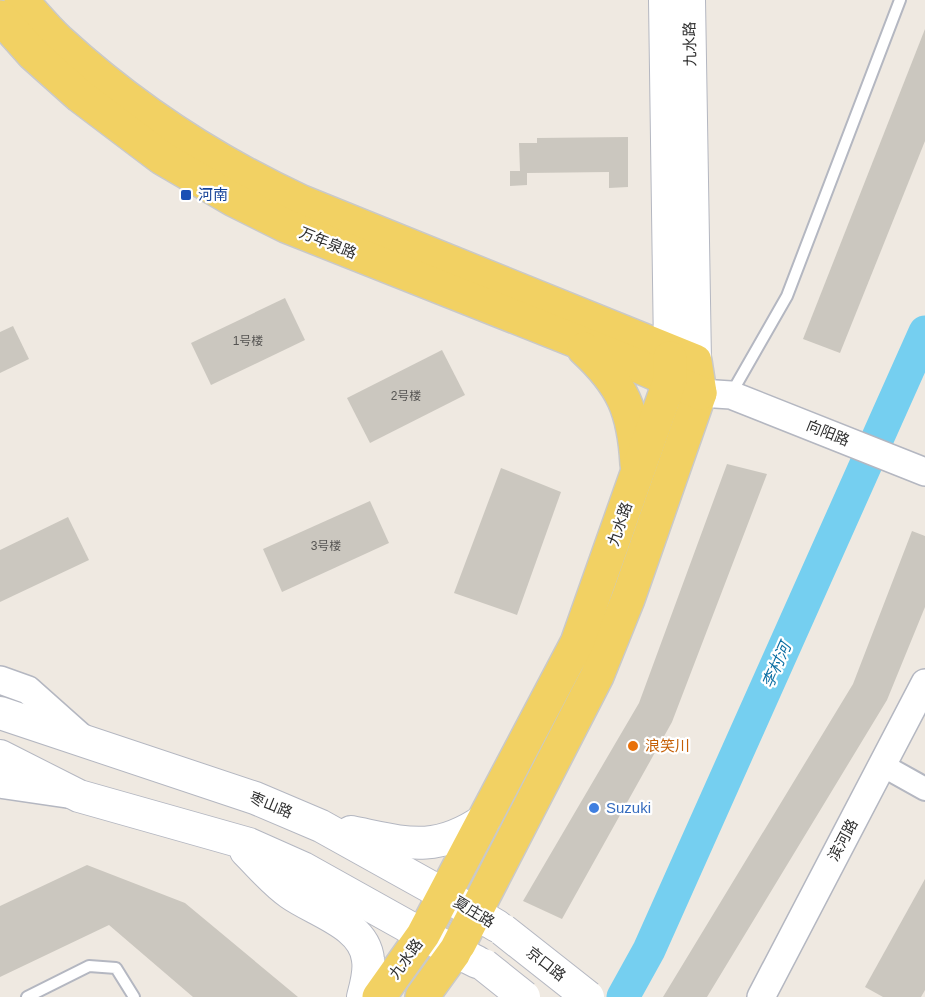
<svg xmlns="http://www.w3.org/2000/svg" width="925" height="997" font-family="Helvetica,'Noto Sans SC',sans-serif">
  <rect width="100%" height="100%" fill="#efe9e1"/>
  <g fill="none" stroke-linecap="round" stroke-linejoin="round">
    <path stroke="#75cff0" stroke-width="33" d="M623 997 649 950 925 332"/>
  </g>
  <g fill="#cbc7bf">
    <path d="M925 29V141L840 353 803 339Z"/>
    <path d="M628 137V187L609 188V172L527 173V185L510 186V171H520L519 143H537V138Z"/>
    <path d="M285 298 305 340 211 385 191 343Z"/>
    <path d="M13 326 29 359 0 373V332Z"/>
    <path d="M442 350 465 395 370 443 347 398Z"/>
    <path d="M727 464 767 474 672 722 562 919 523 901 639 703Z"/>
    <path d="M501 468 561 492 517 615 454 593Z"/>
    <path d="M370 501 389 543 282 592 263 549Z"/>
    <path d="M68 517 89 560 0 602V550Z"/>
    <path d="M912 531 925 536V607L887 700 707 997H663L853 684Z"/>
    <path d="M87 865 185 903 298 997H193L109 925 0 977V906Z"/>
    <path d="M925 879V990L921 997H883L865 987Z"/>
  </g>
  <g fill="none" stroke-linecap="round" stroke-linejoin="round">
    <defs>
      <g id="service">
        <path d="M731 394 787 296 900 0"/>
        <path d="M27 997 89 966 116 968 134 997"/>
      </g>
      <path id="minor" d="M882 765 925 789"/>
      <g id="tertiary">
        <path d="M700 393 731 395 925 472"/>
        <path d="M0 680 28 690 83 739"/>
        <path d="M0 784 67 794"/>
        <path d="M761 997 925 683"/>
      </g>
      <g id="secondary">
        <path d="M665 0 670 350"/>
        <path d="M689 0 695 361"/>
        <path d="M0 713 255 798 321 826 445 895 497 926"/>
        <path d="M0 756 79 796 249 844 303 868 423 935 477 962"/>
        <path d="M351 832C406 843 434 854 484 820"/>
        <path d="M246 851C260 865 274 882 290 893 315 911 365 924 368 960 370 972 366 985 363 997"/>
      </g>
      <g id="primary">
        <path d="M21 0C33 13 45 28 58 40 131 107 213 161 302 202L695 361 700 393 628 599 597 676 456 950 422 997"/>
        <path d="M0 17 33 54 80 96 162 158 234 200 286 226 624 360 700 393"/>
        <path d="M584 349C623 385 634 411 637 464"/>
        <path d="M379 997 423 935 577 643 670 380V358"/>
      </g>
    </defs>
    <use href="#service" stroke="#b4b7c1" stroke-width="14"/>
    <use href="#minor" stroke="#b4b7c1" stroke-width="26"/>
    <use href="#tertiary" stroke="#b4b7c1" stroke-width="30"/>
    <use href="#secondary" stroke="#b4b7c1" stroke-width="34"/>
    <use href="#primary" stroke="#c9c9c9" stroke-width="36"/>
    <use href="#service" stroke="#fff" stroke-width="10"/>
    <use href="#minor" stroke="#fff" stroke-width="22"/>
    <use href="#tertiary" stroke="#fff" stroke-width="27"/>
    <use href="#secondary" stroke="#fff" stroke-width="32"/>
    <use href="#primary" stroke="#f2d163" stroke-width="33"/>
    <defs>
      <g id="secondary-bridge">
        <path d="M503 930 588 997"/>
        <path d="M484 965 524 997"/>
      </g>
    </defs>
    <use href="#secondary-bridge" stroke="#b4b7c1" stroke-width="34" stroke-linecap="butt"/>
    <use href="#secondary-bridge" stroke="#fff" stroke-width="32"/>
  </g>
  <rect fill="#1a4fb4" stroke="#fff" stroke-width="2" x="180" y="189" width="12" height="12" rx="3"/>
  <circle fill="#e8710a" stroke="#fff" stroke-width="2" cx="633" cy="746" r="6"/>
  <circle fill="#3f7fe0" stroke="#fff" stroke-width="2" cx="594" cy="808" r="6"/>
  <g text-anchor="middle" stroke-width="4.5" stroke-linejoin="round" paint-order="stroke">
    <g font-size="12" fill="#555452">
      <text x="248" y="345">1号楼</text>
      <text x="406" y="400">2号楼</text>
      <text x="326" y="550">3号楼</text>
    </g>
    <g font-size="15" fill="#2e2e2e" stroke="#fff">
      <text transform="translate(690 44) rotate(-91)" y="5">九水路</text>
      <text transform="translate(328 243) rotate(22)" y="5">万年泉路</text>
      <text transform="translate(828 433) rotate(22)" y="5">向阳路</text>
      <text transform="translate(620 524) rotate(-71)" y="5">九水路</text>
      <text transform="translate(271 805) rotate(22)" y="5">枣山路</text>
      <text transform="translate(843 840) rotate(-62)" y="5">滨河路</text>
      <text transform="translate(474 912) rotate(31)" y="5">夏庄路</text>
      <text transform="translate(406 959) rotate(-54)" y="5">九水路</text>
      <text transform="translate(546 964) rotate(38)" y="5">京口路</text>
    </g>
    <g font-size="15" fill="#164399" stroke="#fff" text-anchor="start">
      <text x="198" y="200">河南</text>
    </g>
    <g font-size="15" fill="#c56008" stroke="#fff" text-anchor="start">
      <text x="645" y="751">浪笑川</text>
    </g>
    <g font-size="15" fill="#366cbe" stroke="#fff" text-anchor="start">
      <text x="606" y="813">Suzuki</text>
    </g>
    <g font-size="16" font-style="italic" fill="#0d6fa3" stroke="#fff">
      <text transform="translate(776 665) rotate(-66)" y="6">李村河</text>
    </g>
  </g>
</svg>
